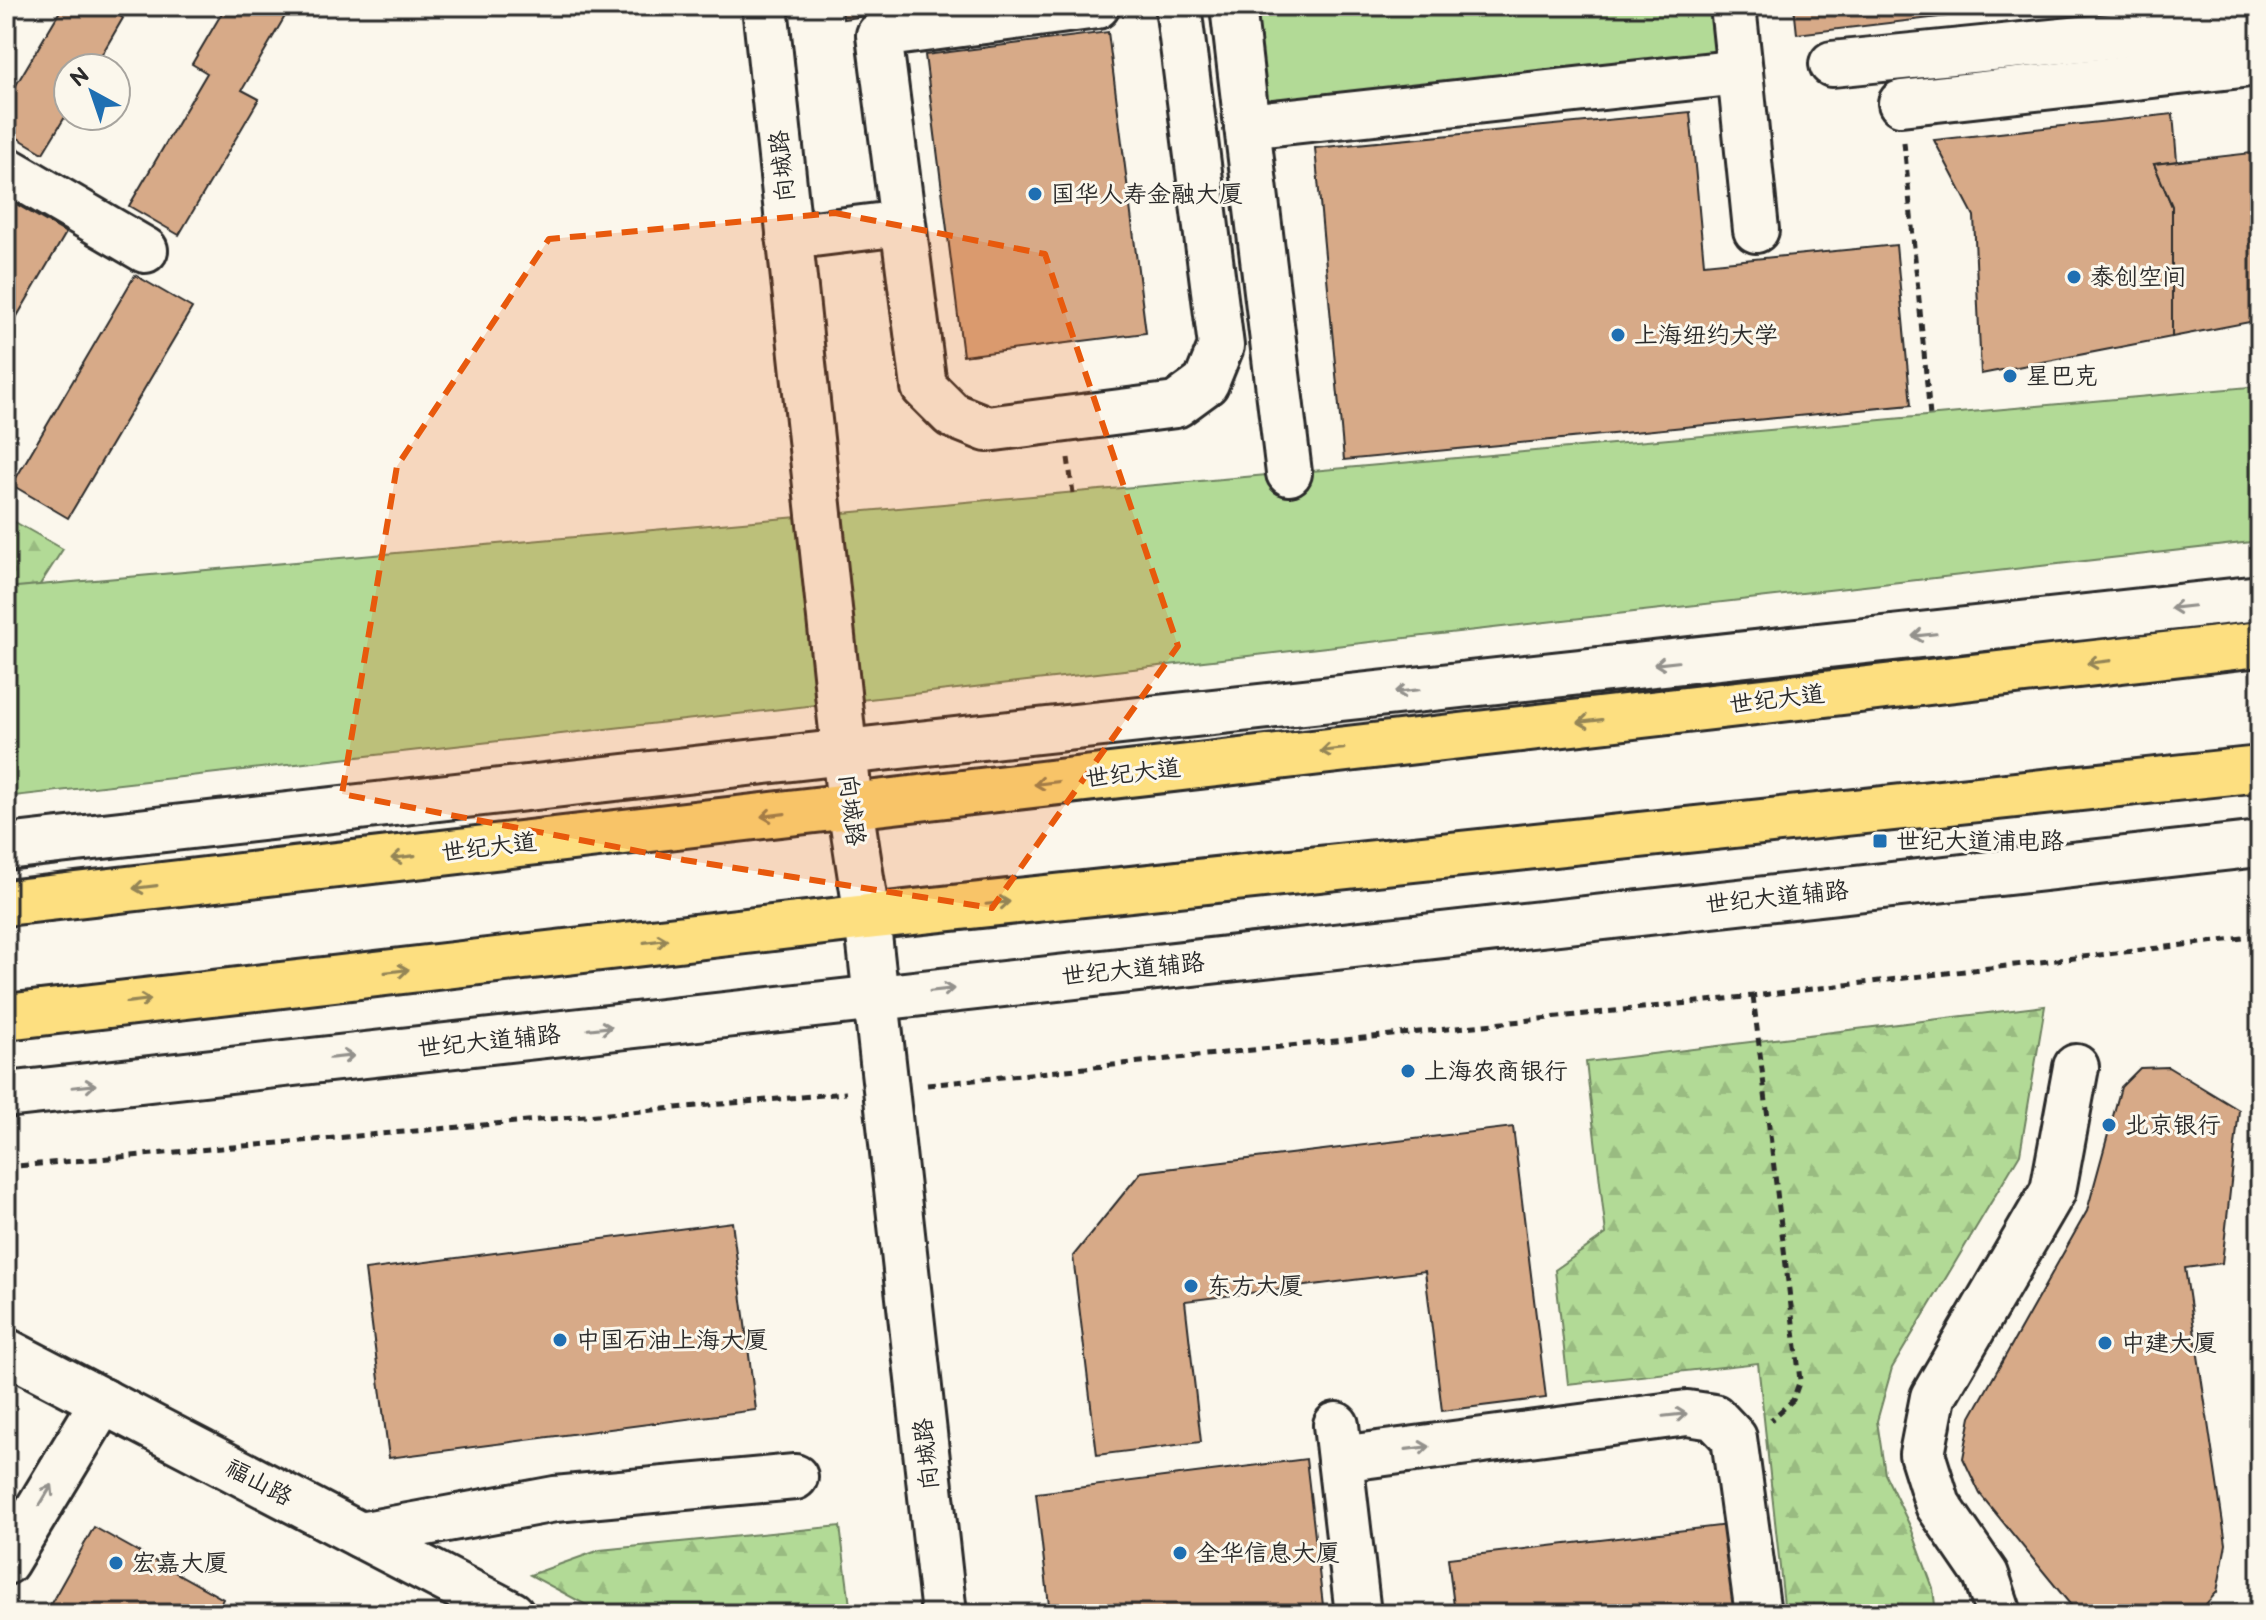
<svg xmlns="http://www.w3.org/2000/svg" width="2266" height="1620" font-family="'Balsamiq Sans','LXGW WenKai TC',sans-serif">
  <defs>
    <pattern id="forest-firs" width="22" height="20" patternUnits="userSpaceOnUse" patternTransform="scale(2)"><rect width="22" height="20" fill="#b2da96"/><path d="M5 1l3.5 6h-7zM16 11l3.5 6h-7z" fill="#99bb81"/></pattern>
  </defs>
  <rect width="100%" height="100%" fill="#fbf7ec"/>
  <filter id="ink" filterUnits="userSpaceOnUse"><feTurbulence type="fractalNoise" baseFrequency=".0125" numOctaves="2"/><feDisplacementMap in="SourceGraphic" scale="16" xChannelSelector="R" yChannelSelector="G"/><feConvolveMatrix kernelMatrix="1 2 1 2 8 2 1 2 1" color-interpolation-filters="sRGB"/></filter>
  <g filter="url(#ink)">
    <g fill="url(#forest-firs)" stroke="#6e8260" stroke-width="2">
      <path d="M6 517 63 549 39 586 6 588Z"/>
      <path d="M2045 1006 2020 1154 1892 1368 1877 1421 1885 1474 1911 1528 1933 1588 1936 1614H1785L1758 1363 1568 1384 1555 1270 1606 1234 1586 1062Z"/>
      <path d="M840 1526 851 1614H603L530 1575 600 1550Z"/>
    </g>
    <g fill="#b2da96" stroke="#6e8260" stroke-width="2">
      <path d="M1250 6H1710L1716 54 1261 103Z"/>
      <path d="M2260 386V541L6 797V588Z"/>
    </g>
    <g fill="#d7aa88" stroke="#2b2b2b" stroke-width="2">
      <path d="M63 6H108L106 8 123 18 94 68H68V112L43 153 6 131V102Z"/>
      <path d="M226 6H291L242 90 259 99 179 235 129 206 207 73 192 64Z"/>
      <path d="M842 6H939L843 19Z"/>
      <path d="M1794 6H2032L1797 34Z"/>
      <path d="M1108 32 1146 333 963 356 925 55Z"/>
      <path d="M1690 112 1704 264 1896 245 1911 405 1344 460 1315 148Z"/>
      <path d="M2173 114 2177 161 2154 164 2172 206V337L1981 374 1974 216 1934 140Z"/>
      <path d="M2260 152V320L2172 337V206L2154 164Z"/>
      <path d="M9 200 66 233 6 335V205Z"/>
      <path d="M135 275 192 308 68 518 12 485Z"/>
      <path d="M2168 1067 2239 1110 2222 1263 2185 1268 2226 1544 2217 1592 2197 1614H2078L1980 1494 1963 1458 1971 1417 2087 1211 2121 1087 2140 1068Z"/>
      <path d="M1513 1127 1546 1398 1442 1411 1425 1271 1185 1301 1201 1442 1097 1455 1073 1256 1141 1172Z"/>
      <path d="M732 1222 756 1410 389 1458 365 1270Z"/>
      <path d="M1306 1459 1324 1614H1050L1036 1493Z"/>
      <path d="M1736 1524 1747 1614H1455L1448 1558Z"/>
      <path d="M94 1527 223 1599 215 1614H45Z"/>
    </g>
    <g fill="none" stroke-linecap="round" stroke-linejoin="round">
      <defs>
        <g id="minor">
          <path d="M765 6 850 806 867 917 944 1614"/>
          <path d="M1097 6 879 35 924 387 952 415 987 429 1176 405 1206 383 1221 346 1178 6"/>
          <path d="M1233 6 1247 126 1740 72 1733 6"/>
          <path d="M1832 64 2260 21"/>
          <path d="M1740 72 1756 230"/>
          <path d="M1901 103 2260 63"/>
          <path d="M1247 126 1289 473"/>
          <path d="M6 169 145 250"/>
          <path d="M789 237 902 223"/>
          <path d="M6 847 845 752 2260 598"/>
          <path d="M6 1095 2260 844"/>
          <path d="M6 1351 512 1614"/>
          <path d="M1336 1425 1358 1614"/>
          <path d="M1340 1459 1687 1413 1714 1417 1734 1438 1758 1614"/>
          <path d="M360 1535 555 1499 795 1477"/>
          <path d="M6 1562 103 1401"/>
          <path d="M1999 1614 1986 1575 1938 1505 1922 1454 1933 1397 2053 1191 2076 1067"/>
        </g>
        <g id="major">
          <path d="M6 903 2260 644"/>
          <path d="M6 1017 867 917 2260 769"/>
        </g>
      </defs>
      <use href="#minor" stroke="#2b2b2b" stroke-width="50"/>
      <use href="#major" stroke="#2b2b2b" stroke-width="50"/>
      <g stroke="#2b2b2b" stroke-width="5" stroke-dasharray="8 6" stroke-linecap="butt">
        <path d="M1904 142 1930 416"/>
        <path d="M1068 458 1073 493"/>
        <path d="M1753 996 1800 1380 1793 1400 1771 1420"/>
        <path d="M927 1085 1753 996 2260 936"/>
        <path d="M6 1167 846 1093"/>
      </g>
      <use href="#minor" stroke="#fbf7ec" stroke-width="44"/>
      <use href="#major" stroke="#fddf80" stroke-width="44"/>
    </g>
    <defs><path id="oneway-shaft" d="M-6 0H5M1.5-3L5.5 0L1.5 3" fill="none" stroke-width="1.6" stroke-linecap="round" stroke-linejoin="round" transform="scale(2)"/></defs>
    <g stroke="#93918c">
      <use href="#oneway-shaft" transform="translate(2182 607) rotate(174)"/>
      <use href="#oneway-shaft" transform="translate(1924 635) rotate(174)"/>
      <use href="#oneway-shaft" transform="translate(1666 663) rotate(174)"/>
      <use href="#oneway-shaft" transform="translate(1407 691) rotate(174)"/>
      <use href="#oneway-shaft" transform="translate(942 990) rotate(-6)"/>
      <use href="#oneway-shaft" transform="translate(600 1028) rotate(-6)"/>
      <use href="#oneway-shaft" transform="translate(342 1057) rotate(-6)"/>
      <use href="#oneway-shaft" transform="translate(84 1086) rotate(-6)"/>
      <use href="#oneway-shaft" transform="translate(1675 1415) rotate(-6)"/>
      <use href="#oneway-shaft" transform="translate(1418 1448) rotate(-7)"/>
      <use href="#oneway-shaft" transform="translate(46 1495) rotate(-59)"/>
    </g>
    <g stroke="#948556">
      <use href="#oneway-shaft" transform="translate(2099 662) rotate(173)"/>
      <use href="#oneway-shaft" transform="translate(1590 721) rotate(173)"/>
      <use href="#oneway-shaft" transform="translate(1332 750) rotate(173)"/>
      <use href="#oneway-shaft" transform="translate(1046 783) rotate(173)"/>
      <use href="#oneway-shaft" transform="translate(773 815) rotate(173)"/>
      <use href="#oneway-shaft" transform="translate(403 857) rotate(173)"/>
      <use href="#oneway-shaft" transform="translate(145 887) rotate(173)"/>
      <use href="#oneway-shaft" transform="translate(998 903) rotate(-6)"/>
      <use href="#oneway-shaft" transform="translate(656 941) rotate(-7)"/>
      <use href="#oneway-shaft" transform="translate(397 971) rotate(-7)"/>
      <use href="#oneway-shaft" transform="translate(139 1001) rotate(-7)"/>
    </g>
  </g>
  <path fill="#e8590c" fill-opacity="0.2" stroke="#e8590c" stroke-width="6" stroke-dasharray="16 10" stroke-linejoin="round" d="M835 213 1045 254 1178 646 992 908 684 860 342 794 397 466 549 239Z"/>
  <g fill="#1f6fb2" stroke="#fbf7ec" stroke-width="3">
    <circle cx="1035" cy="194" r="8"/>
    <circle cx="2074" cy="277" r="8"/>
    <circle cx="1618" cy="335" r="8"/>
    <circle cx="2010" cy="376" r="8"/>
    <rect x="1872" y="833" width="16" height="16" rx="4"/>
    <circle cx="1408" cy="1071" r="8"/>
    <circle cx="2109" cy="1125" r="8"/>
    <circle cx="1191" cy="1286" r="8"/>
    <circle cx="560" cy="1340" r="8"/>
    <circle cx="2105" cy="1343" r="8"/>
    <circle cx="1180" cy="1553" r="8"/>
    <circle cx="116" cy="1563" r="8"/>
  </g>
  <g text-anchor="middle" stroke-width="6" stroke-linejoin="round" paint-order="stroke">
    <g font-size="24" fill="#2b2b2b" stroke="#fbf7ec">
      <text transform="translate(782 166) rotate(-96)" y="8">向城路</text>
      <text transform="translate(1777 699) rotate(-7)" y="8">世纪大道</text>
      <text transform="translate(1133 773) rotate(-7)" y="8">世纪大道</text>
      <text transform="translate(852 810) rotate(83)" y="8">向城路</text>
      <text transform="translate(489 847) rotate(-7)" y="8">世纪大道</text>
      <text transform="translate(1777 897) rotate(-6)" y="8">世纪大道辅路</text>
      <text transform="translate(1133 969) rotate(-6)" y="8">世纪大道辅路</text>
      <text transform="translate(489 1041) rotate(-6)" y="8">世纪大道辅路</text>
      <text transform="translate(926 1454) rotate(-96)" y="8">向城路</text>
      <text transform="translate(259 1482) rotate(28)" y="8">福山路</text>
    </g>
    <g font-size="24" fill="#2b2b2b" stroke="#fbf7ec" text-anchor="start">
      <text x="1051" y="202">国华人寿金融大厦</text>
      <text x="2090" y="285">泰创空间</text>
      <text x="1634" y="343">上海纽约大学</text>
      <text x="2026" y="384">星巴克</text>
      <text x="1896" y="849">世纪大道浦电路</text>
      <text x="1424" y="1079">上海农商银行</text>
      <text x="2125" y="1133">北京银行</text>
      <text x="1207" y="1294">东方大厦</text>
      <text x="576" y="1348">中国石油上海大厦</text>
      <text x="2121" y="1351">中建大厦</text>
      <text x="1196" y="1561">全华信息大厦</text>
      <text x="132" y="1571">宏嘉大厦</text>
    </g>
  </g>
  <rect width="2266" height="1620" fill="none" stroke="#fbf7ec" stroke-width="32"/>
  <rect x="16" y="16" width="2234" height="1588" fill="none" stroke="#2b2b2b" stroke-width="3" filter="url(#ink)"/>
  <g transform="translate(92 92) rotate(320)"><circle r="38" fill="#fbf7ec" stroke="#a8a59f" stroke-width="2"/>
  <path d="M0-6L14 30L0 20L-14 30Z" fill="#1f6fb2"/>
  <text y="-12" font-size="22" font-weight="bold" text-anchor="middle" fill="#2b2b2b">N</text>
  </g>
</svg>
